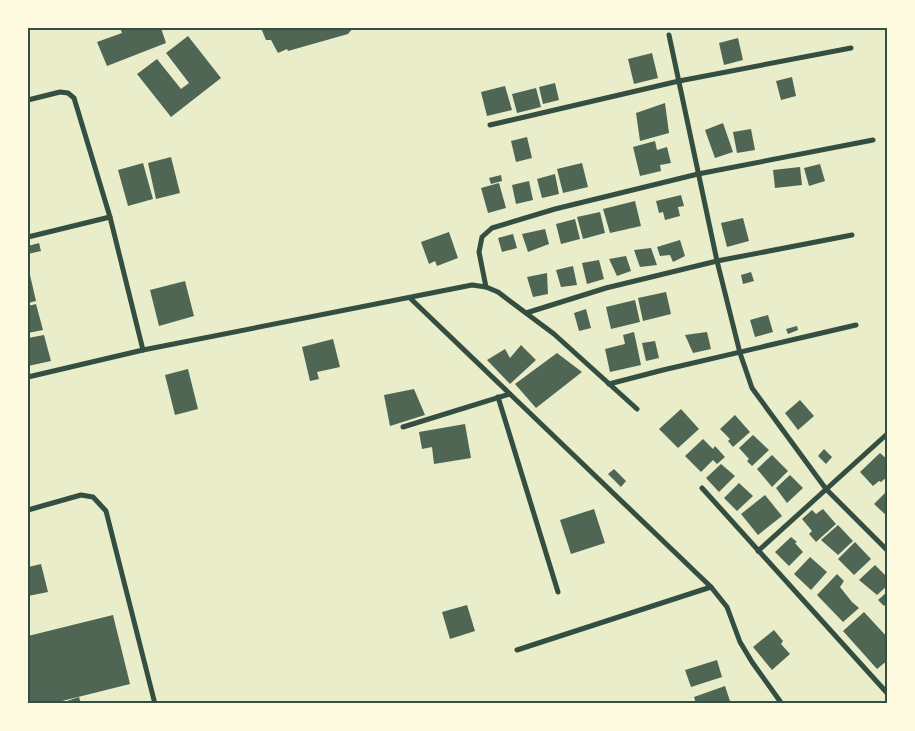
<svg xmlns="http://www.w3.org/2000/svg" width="915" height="731" font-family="Lato,sans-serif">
  <rect width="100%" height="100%" fill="#e9edc9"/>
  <g fill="#4f6655">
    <path d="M120 28H161L166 43 107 66 97 42 122 33Z"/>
    <path d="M261 28H290L293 29 296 28H353L348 34 288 51 287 49 278 53 271 40H266Z"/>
    <path d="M188 36 221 78 171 117 137 74 157 59 181 89 189 83 166 53Z"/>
    <path d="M738 38 743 60 724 65 719 43Z"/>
    <path d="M652 53 658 78 634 84 628 59Z"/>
    <path d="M792 77 796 96 781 100 776 81Z"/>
    <path d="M555 83 559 100 543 104 539 87Z"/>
    <path d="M505 86 512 110 487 116 481 92Z"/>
    <path d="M536 88 541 107 517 113 512 94Z"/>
    <path d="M665 103 669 133 640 141 636 113Z"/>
    <path d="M723 123 733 152 715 158 705 130Z"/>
    <path d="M751 129 755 150 737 153 733 132Z"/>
    <path d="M527 137 532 158 516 162 511 141Z"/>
    <path d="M655 141 657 150 667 147 671 163 660 165 661 171 640 176 633 147Z"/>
    <path d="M171 157 180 193 156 199 148 163Z"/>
    <path d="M143 163 153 199 128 206 118 170Z"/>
    <path d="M582 163 588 187 563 193 557 169Z"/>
    <path d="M820 164 825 181 809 186 804 168Z"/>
    <path d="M800 167 802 185 775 188 773 170Z"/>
    <path d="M555 174 559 194 542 198 537 179Z"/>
    <path d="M501 175 502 181 491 184 489 178Z"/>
    <path d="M529 181 533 200 516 204 512 185Z"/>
    <path d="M499 183 506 208 488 213 481 188Z"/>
    <path d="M681 195 684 206 678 207 680 216 665 220 663 212 659 213 656 201Z"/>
    <path d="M635 201 641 226 610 233 603 209Z"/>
    <path d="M600 212 605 233 583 239 577 217Z"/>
    <path d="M743 218 749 241 727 247 721 223Z"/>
    <path d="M575 219 580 239 561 244 556 224Z"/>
    <path d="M545 229 549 244 528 252 522 234Z"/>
    <path d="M449 232 458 258 437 266 435 261 429 264 421 242Z"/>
    <path d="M513 234 517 248 502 252 498 238Z"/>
    <path d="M680 240 685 256 673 262 670 255 660 256 657 247Z"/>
    <path d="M39 243 41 251 28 254V246Z"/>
    <path d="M651 248 657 265 640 267 634 250Z"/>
    <path d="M626 256 631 271 617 276 609 259Z"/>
    <path d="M599 260 604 279 587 284 582 263Z"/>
    <path d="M573 266 577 285 561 287 556 270Z"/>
    <path d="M751 272 754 281 743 284 741 275Z"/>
    <path d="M547 273 548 294 533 297 527 277Z"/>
    <path d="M30 275 36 301 28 303V276Z"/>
    <path d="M185 281 194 316 159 326 150 290Z"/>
    <path d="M666 292 671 314 643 321 638 298Z"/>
    <path d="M635 300 640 322 611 329 606 307Z"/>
    <path d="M36 304 43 330 28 333V306Z"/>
    <path d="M586 309 591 328 579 331 574 313Z"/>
    <path d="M768 315 773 332 755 337 750 320Z"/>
    <path d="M797 326 798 330 788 334 786 329Z"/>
    <path d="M634 332 641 365 610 372 605 349 625 344 623 335Z"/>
    <path d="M707 332 711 349 693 353 685 335Z"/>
    <path d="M44 335 51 361 28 366V338Z"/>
    <path d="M333 339 340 367 317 372 319 379 310 381 302 347Z"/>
    <path d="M655 341 659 358 646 361 642 343Z"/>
    <path d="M521 345 536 360 510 384 487 360 505 349 510 358Z"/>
    <path d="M557 353 582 372 536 408 515 384Z"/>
    <path d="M188 369 198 409 175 415 165 375Z"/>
    <path d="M414 389 425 415 390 426 384 395Z"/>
    <path d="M800 400 814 416 798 430 785 413Z"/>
    <path d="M681 409 699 429 678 448 659 429Z"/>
    <path d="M735 415 750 432 733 447 728 441 730 439 720 429Z"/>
    <path d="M465 424 471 458 434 464 432 447 422 449 419 432Z"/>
    <path d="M753 435 769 450 752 466 747 461 749 459 739 448Z"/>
    <path d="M703 439 713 449 715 446 725 457 717 464 713 460 701 472 685 456Z"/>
    <path d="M824 449 832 457 826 464 818 456Z"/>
    <path d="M880 453 888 460V476L881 482 879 481 873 486 860 472Z"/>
    <path d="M772 455 788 471 772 487 757 469Z"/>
    <path d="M721 464 735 476 719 492 706 478Z"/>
    <path d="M614 469 626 481 621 487 608 474Z"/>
    <path d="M790 475 803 488 787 503 776 488Z"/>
    <path d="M739 483 753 496 737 511 724 498Z"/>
    <path d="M888 490V517L874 504Z"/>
    <path d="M765 495 782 516 758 535 741 514Z"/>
    <path d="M594 509 605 543 571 554 560 520Z"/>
    <path d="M823 509 836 524 816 542 809 534 812 531 802 519 812 510 816 514Z"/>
    <path d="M838 525 853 541 838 555 821 540Z"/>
    <path d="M791 537 797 542 795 543 803 552 789 566 775 552Z"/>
    <path d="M855 542 871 559 854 575 838 559Z"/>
    <path d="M810 557 827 572 811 590 794 574Z"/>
    <path d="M41 564 48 592 28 596V567Z"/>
    <path d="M875 565 888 578V585L877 595 859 580Z"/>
    <path d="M837 574 844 581 840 587 852 602 859 608 843 622 817 595Z"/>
    <path d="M888 591V607L885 605 884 606 878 600Z"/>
    <path d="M467 605 475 631 450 639 442 612Z"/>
    <path d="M864 612 888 638V660L877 669 843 631Z"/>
    <path d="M113 615 130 684 50 704H28V636Z"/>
    <path d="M774 630 783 641 781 644 790 654 772 670 753 647Z"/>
    <path d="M717 660 722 677 691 687 685 670Z"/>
    <path d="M725 686 731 704H696L694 697Z"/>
    <path d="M79 697 81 704H61V703Z"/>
  </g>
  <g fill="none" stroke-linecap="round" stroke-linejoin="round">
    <g stroke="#344e41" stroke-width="5">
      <path d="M669 35 717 261 740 353 752 388 826 489 888 551"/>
      <path d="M28 100 60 92 68 93 74 98 110 217 143 350"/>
      <path d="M490 125 679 81 851 48"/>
      <path d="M28 237 110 217"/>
      <path d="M486 287 479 252 482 237 492 228 555 209 698 174 873 140"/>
      <path d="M410 298 711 587 727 607 740 642 752 662 782 704"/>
      <path d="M526 313 606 288 717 261 852 235"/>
      <path d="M28 377 143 350 472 285 486 287 498 292 554 334 637 409"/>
      <path d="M609 384 663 370 856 325"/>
      <path d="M498 397 558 592"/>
      <path d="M403 427 510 394"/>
      <path d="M702 488 888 694"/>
      <path d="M28 510 81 495 93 497 106 511 155 704"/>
      <path d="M758 551 886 435"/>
      <path d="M517 650 711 587"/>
    </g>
  </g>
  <rect width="915" height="731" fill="none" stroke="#fefae0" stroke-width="58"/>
  <rect x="29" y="29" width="857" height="673" fill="none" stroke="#344e41" stroke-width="2"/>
</svg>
